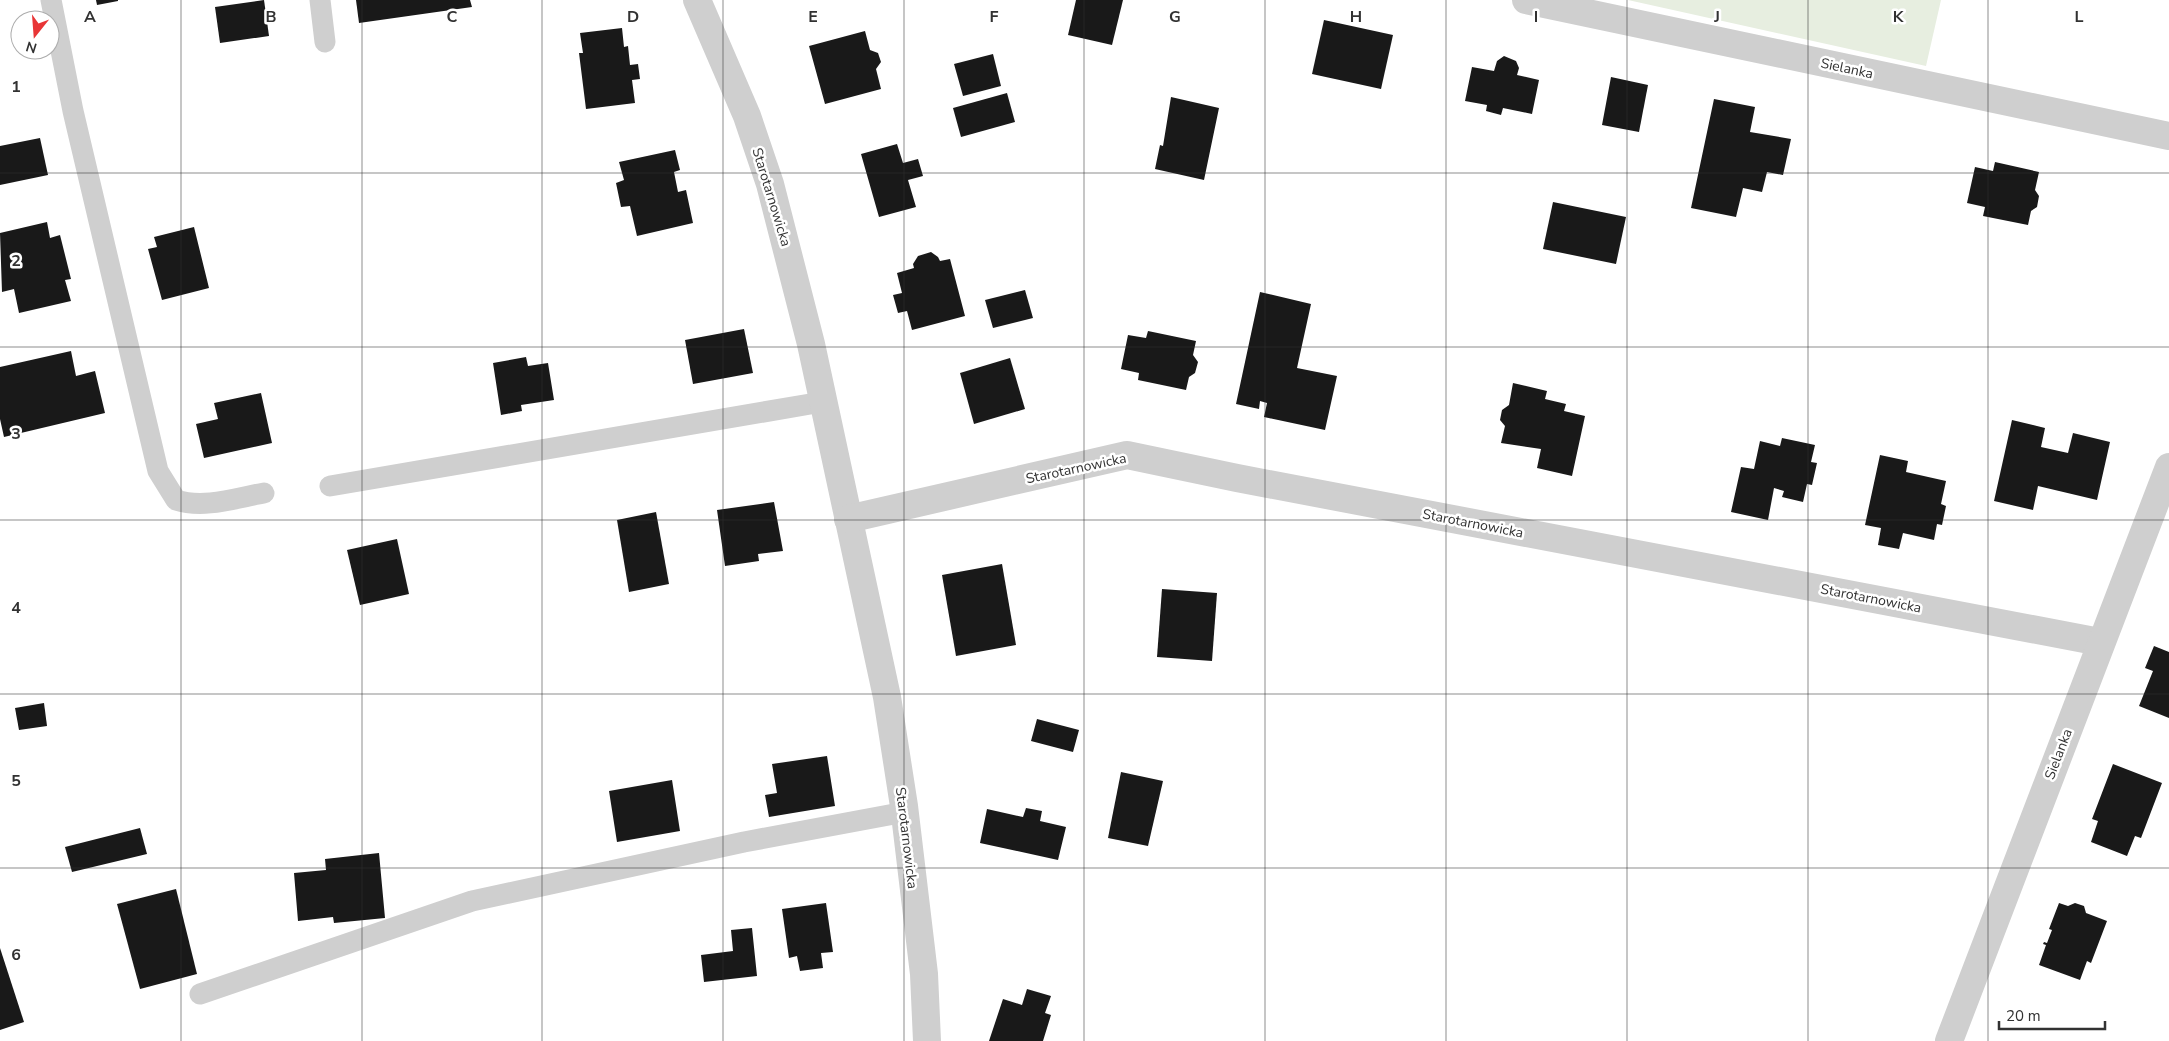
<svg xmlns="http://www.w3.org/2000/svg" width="2169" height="1041" font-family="'Nunito Sans',sans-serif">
  <rect width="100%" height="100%" fill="#fff"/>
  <path fill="#e7eee0" d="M1628 0H1941L1926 66Z"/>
  <g fill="#191919">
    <path d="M96 0H118V1L97 5Z"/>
    <path d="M264 0 269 36 220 43 215 7Z"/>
    <path d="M356 0H470L472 7 359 23Z"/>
    <path d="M1076 0H1123L1112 45 1068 35Z"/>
    <path d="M1324 20 1393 35 1381 89 1312 74Z"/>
    <path d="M622 28 624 47 628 46 630 65 638 64 640 79 632 80 635 103 586 109 579 53H583L580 33Z"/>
    <path d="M865 31 870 50 878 53 881 62 876 69 881 89 825 104 809 46Z"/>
    <path d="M993 54 1001 86 963 96 954 64Z"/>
    <path d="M1504 56 1516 61 1519 68 1517 75 1539 80 1532 114 1503 108 1501 115 1486 111 1487 105 1465 101 1472 67 1494 71 1497 61Z"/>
    <path d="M1611 77 1648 85 1639 132 1602 125Z"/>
    <path d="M1007 93 1015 122 961 137 953 108Z"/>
    <path d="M1171 97 1219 108 1204 180 1155 169 1160 145 1163 146Z"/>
    <path d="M1714 99 1755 107 1750 132 1791 139 1783 175 1767 172 1762 192 1743 188 1736 217 1691 208Z"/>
    <path d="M40 138 48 175 0 185V146Z"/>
    <path d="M897 144 903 163 918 159 923 176 908 180 916 207 879 217 861 154Z"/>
    <path d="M675 150 680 170 674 172 678 192 686 190 693 223 637 236 630 206 621 207 616 183 624 180 619 162Z"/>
    <path d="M1995 162 2039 172 2035 190 2039 196 2037 207 2031 211 2028 225 1983 216 1985 207 1967 203 1975 167 1993 171Z"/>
    <path d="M1553 202 1626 217 1616 264 1543 249Z"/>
    <path d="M47 222 50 238 60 235 71 279 65 280 71 301 19 313 14 289 2 292 0 233Z"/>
    <path d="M194 227 209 288 162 300 148 249 157 247 154 237Z"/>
    <path d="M931 252 938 257 940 261 950 259 965 316 912 330 907 311 898 313 893 295 902 293 897 273 914 268 913 264 918 256Z"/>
    <path d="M1025 290 1033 318 993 328 985 300Z"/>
    <path d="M1260 292 1311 304 1297 368 1337 376 1325 430 1264 417 1267 403 1260 401 1259 409 1236 404Z"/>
    <path d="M744 329 753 373 693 384 685 340Z"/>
    <path d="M1148 331 1196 341 1193 355 1198 362 1195 373 1189 377 1186 390 1138 380 1139 373 1121 369 1128 335 1146 338Z"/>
    <path d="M71 351 76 376 95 371 105 413 4 437 0 419V367Z"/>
    <path d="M526 357 528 366 548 363 554 400 521 405 522 411 501 415 493 363Z"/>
    <path d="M1010 358 1025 409 974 424 960 373Z"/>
    <path d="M1513 383 1547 391 1545 399 1566 404 1564 411 1585 416 1572 476 1537 468 1541 449 1501 443 1505 426 1500 420 1502 410 1509 405Z"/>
    <path d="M261 393 272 443 204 458 196 424 218 419 214 403Z"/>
    <path d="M2012 420 2045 428 2041 447 2068 453 2073 433 2110 442 2097 500 2038 486 2033 510 1994 501Z"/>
    <path d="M1782 438 1815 445 1811 462 1817 463 1812 485 1807 484 1803 502 1782 497 1784 491 1774 488 1768 520 1731 512 1741 467 1754 469 1760 441 1780 446Z"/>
    <path d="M1880 455 1908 461 1906 472 1946 481 1941 504 1946 506 1942 525 1937 524 1934 540 1903 533 1899 549 1878 545 1881 528 1865 525Z"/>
    <path d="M774 502 783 551 758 554 759 561 725 566 717 510Z"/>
    <path d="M656 512 669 584 629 592 617 520Z"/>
    <path d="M397 539 409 594 360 605 347 550Z"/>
    <path d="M1002 564 1016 645 956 656 942 575Z"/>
    <path d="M1162 589 1217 593 1212 661 1157 657Z"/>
    <path d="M2154 646 2169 652V718L2139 706 2153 671 2145 668Z"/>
    <path d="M44 703 47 726 19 730 15 708Z"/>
    <path d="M1037 719 1079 730 1073 752 1031 741Z"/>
    <path d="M827 756 835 806 769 817 765 795 777 793 772 764Z"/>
    <path d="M2113 764 2162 783 2141 838 2135 836 2127 856 2091 842 2098 821 2092 819Z"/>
    <path d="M1121 772 1163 781 1148 846 1108 838Z"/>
    <path d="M672 780 680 831 617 842 609 791Z"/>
    <path d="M1026 808 1042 811 1040 821 1066 827 1058 860 980 843 987 809 1023 817Z"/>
    <path d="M140 828 147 854 72 872 65 847Z"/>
    <path d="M379 853 385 918 334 923 333 917 298 921 294 873 326 870 325 859Z"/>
    <path d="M176 889 197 974 140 989 117 904Z"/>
    <path d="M826 903 833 952 821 953 823 968 800 971 797 956 789 958 782 909Z"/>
    <path d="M2059 903 2068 906 2075 903 2084 906 2086 913 2107 921 2091 963 2087 961 2080 980 2039 965 2046 945 2043 944 2044 942 2047 943 2052 930 2049 929Z"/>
    <path d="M752 928 757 976 704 982 701 955 733 951 731 930Z"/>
    <path d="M0 948 24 1022 0 1030Z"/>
    <path d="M1027 989 1051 996 1045 1013 1051 1015 1043 1041H989L1003 999 1022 1005Z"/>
  </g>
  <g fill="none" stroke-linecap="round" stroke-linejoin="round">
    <g stroke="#cfcfcf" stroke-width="21">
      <path d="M51 0 73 111 158 471 176 500C204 509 236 498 264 493"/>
      <path d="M320 0 325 42"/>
      <path d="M330 486 822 402"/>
      <path d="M200 994 472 901 744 842 905 812"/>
    </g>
    <g stroke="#cfcfcf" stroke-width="28">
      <path d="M697 0 747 116 770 184 811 344 887 697 904 806 924 974 927 1041"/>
      <path d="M1526 0 2169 136"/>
      <path d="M848 519 1127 455 1237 478 2100 642"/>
      <path d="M1949 1041 2169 467"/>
    </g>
  </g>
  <path fill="none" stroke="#323232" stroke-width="1" stroke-opacity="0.55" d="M181 0V1041M362 0V1041M542 0V1041M723 0V1041M904 0V1041M1084 0V1041M1265 0V1041M1446 0V1041M1627 0V1041M1808 0V1041M1988 0V1041M0 173H2169M0 347H2169M0 520H2169M0 694H2169M0 868H2169"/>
  <g text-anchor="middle" stroke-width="5" stroke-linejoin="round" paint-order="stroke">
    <g font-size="14" fill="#323232" stroke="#fff">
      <text transform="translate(1847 68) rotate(12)" y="5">Sielanka</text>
      <text transform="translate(772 197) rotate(73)" y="5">Starotarnowicka</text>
      <text transform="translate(1076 468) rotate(-12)" y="5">Starotarnowicka</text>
      <text transform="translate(1473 523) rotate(11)" y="5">Starotarnowicka</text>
      <text transform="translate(1871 598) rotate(11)" y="5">Starotarnowicka</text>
      <text transform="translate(2058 754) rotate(-69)" y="5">Sielanka</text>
      <text transform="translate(907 838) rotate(83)" y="5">Starotarnowicka</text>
    </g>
  </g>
  <g font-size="16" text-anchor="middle" font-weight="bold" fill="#323232" stroke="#fff" stroke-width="5" stroke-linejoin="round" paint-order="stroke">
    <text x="90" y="22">A</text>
    <text x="271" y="22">B</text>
    <text x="452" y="22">C</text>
    <text x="633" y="22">D</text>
    <text x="813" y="22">E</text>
    <text x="994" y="22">F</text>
    <text x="1175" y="22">G</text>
    <text x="1356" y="22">H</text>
    <text x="1536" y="22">I</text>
    <text x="1717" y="22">J</text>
    <text x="1898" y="22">K</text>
    <text x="2079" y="22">L</text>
    <text x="16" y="92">1</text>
    <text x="16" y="266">2</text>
    <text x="16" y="439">3</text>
    <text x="16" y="613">4</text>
    <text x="16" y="786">5</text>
    <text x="16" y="960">6</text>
  </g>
  <g transform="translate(35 35) rotate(197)"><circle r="24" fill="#ffffff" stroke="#adadad"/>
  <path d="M0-4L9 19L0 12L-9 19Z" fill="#e83536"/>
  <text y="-8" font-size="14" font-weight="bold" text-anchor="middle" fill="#323232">N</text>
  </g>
  <path d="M1999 1021v8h106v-8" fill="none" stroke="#323232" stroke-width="2.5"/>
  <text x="2006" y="1021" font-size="15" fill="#323232" stroke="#ffffff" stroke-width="4" paint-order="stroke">20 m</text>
</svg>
